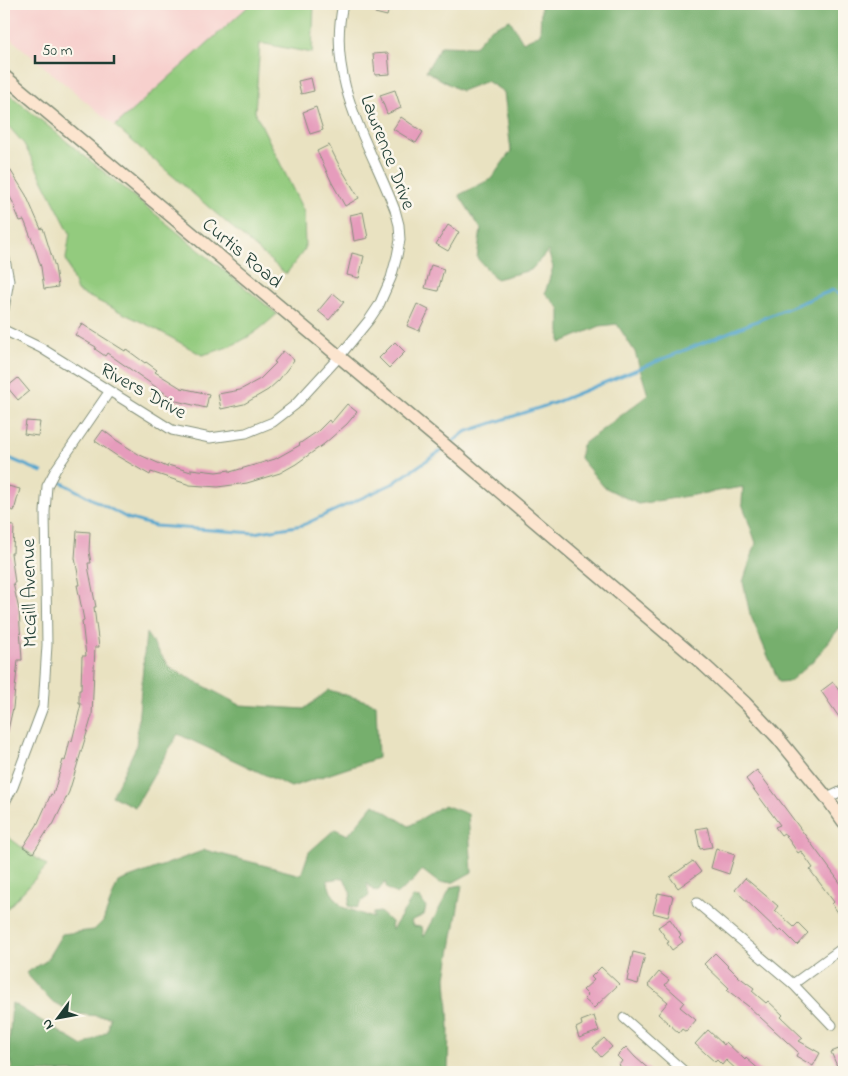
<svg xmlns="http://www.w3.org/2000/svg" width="848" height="1076" font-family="'Indie Flower',sans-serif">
  <rect width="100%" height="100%" fill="#fbf7ec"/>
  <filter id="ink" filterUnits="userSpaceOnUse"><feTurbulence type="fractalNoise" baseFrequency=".02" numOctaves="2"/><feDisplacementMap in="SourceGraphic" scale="10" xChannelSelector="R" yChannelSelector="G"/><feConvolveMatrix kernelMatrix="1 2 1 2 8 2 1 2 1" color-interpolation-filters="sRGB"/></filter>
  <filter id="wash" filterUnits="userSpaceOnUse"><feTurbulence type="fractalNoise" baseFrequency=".0096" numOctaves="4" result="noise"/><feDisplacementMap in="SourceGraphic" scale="20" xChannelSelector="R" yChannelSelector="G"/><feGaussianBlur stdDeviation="1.12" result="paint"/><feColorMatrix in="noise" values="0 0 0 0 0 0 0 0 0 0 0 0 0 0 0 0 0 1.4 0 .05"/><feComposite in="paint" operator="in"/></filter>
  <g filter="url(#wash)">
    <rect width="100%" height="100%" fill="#e9e2c1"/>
    <path fill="#f7d0cd" d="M4 4H251L115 126 4 33Z"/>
    <g fill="#93cb7e" stroke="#598459">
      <path d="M251 4H314L312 53 260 43 255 112 304 212 305 249 286 274 115 126Z"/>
      <path d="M4 90 277 314C251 338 236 346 202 355L156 329 77 291 66 259 70 233 24 144 4 121Z"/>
      <path d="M4 834 47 866 4 912Z"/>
    </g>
    <g fill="#76af6d" stroke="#4a7650">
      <path d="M539 4H844V622L817 657 790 681 779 682 750 614 743 582 756 543 742 503 743 487 638 504 604 487 580 458 582 445 648 395 635 352 617 324 600 326 560 343V309L545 293 553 267 548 251 531 270 496 279 477 258 481 229 459 195 491 179 511 151 504 92 487 81 461 91 426 71 441 46 474 47 490 29 510 20 523 42 540 34 541 8Z"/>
      <path d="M146 633 170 668 240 705 304 709 329 690 376 704 378 758 291 787 178 734 135 807 112 796 136 747Z"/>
      <path d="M374 804 409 826 444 805 468 814 472 872 454 882 439 883 422 870 414 880 397 894 387 889 385 882 378 891 373 890 367 883 369 896 362 901 357 908 348 906 351 894 344 878 327 880 331 892 342 907 373 918V913L380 912 391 922 392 930 413 897 420 898 426 907 424 915 411 921 413 926 422 927 424 937 451 887 462 885 446 977 449 1027 448 1072H12L9 1045 12 1003 83 1046 108 1031 110 1017 77 1014 51 1001 26 973 46 961 62 934 94 930 103 921 118 882 205 850 301 875 309 852 335 829 348 835Z"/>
    </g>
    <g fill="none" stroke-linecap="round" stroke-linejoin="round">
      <g stroke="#52a5ce" stroke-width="3">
        <path d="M450 444 465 432 554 403 833 290 841 295 844 291"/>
        <path d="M4 456 42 472"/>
        <path d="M57 480 127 518 155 526 254 533 303 525 392 484 445 448"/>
      </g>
    </g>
    <g id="blocks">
      <g fill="#e69cbc">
        <path d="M377 4H390L387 16 375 13Z"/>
        <path d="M388 53 390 74 375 75 373 54Z"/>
        <path d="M311 78 314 91 301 94 298 81Z"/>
        <path d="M395 90 401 108 387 114 380 95Z"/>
        <path d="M316 107 323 130 310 134 303 112Z"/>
        <path d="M401 117 423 132 416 143 393 129Z"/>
        <path d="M329 145 339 165 359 198 345 206 332 183 317 151Z"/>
        <path d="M4 160 26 195 41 229 43 228 55 267 58 287 44 289 41 267 34 245 24 220 20 221 15 209 16 208 4 186Z"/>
        <path d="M363 212 368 238 354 241 350 215Z"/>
        <path d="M448 225 459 232 448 251 436 244Z"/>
        <path d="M352 253 364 256 359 278 347 275Z"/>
        <path d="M431 265 444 269 438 291 425 288Z"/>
        <path d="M333 293 344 302 329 320 318 311Z"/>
        <path d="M417 304 429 310 419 331 407 326Z"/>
        <path d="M82 324 125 351 126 349 145 363 146 362 157 370 155 372 181 388 209 394 206 408 176 401 107 353 105 356 95 349 96 347 75 335Z"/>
        <path d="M395 342 405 352 389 368 379 358Z"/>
        <path d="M283 351 294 360 279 380 268 390 244 404 221 409 218 394 240 390 260 379 276 363 274 362Z"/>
        <path d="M18 378 29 391 18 400 7 387Z"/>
        <path d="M347 404 357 412 347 424 324 444 296 464 280 473 247 483 218 487 190 485 151 472 150 475 117 456 95 441 103 430 116 440 140 455 167 467 168 465 191 472V469L216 472 230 470V472L275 459 300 445 299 444 318 431 329 420 331 423Z"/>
        <path d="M26 421 40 422 38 436 24 434Z"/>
        <path d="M8 486 20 489 14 511 4 508V501Z"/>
        <path d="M4 525 14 526 13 553H11L15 583H13L19 610 22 660H18L13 708 7 734H4V683L5 672H7L5 623H7L4 607Z"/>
        <path d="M77 531 90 532 89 551 91 563H88L89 571 96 607H94L99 647H95L92 716 69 792 53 825H51L33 853 23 847 37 825 51 794 53 795 63 760 65 761 70 740 72 741 81 704H79V690H81L82 656H86L82 621 84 620 77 585H80L75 558Z"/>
        <path d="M833 682 844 698V713L839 717 821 691Z"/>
        <path d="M757 770 844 888V921L832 904 834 902 810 870 813 868 801 851 798 853 784 833 781 835 775 827 780 825 746 779Z"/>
        <path d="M707 827 712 847 700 849 696 829Z"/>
        <path d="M716 848 735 854 729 874 711 868Z"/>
        <path d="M693 861 701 872 678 888 670 877Z"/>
        <path d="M745 878 778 906 775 910 794 927 798 923 808 933 797 945 781 929 779 932 735 890Z"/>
        <path d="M658 893 673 896 668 917 653 913Z"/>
        <path d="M670 919 681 935 679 937 683 942 672 950 667 943 669 942 658 927Z"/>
        <path d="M633 952 645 955 638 984 627 981Z"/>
        <path d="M715 953 739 977 754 988 752 991 766 1003 768 1001 783 1015 781 1017 803 1038 799 1041 820 1053 813 1066 796 1056 798 1052 748 1006 727 990 729 988 704 964Z"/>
        <path d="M601 967 619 984 594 1008 584 999 588 995 583 990 594 980 591 977Z"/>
        <path d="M659 972 669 980 665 985 684 1002 680 1007 696 1020 686 1032 682 1029 679 1033 658 1014 668 1002 648 985Z"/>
        <path d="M594 1016 599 1031 579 1038 576 1028 582 1025 581 1021Z"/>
        <path d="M708 1030 724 1045 726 1042 745 1060 746 1058 762 1072H739L726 1060 722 1065 717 1060 715 1062 695 1044Z"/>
        <path d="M604 1038 612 1047 601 1057 593 1048Z"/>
        <path d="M626 1047 635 1057 652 1072H627L619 1065 622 1061 617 1056Z"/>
        <path d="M844 1047V1063L837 1066 831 1052Z"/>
      </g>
    </g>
  </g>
  <g filter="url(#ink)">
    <use href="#blocks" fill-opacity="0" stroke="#84907a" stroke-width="1"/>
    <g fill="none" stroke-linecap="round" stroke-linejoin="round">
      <defs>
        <g id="minor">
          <path d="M4 254 9 280 4 309"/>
          <path d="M4 330 41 348 172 430 210 438 246 433 273 422 295 405 339 357 369 320 379 305 391 278 397 256 400 240 399 225 395 210C369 142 326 81 343 4"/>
          <path d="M827 798 844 790"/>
          <path d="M4 804 13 787 43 707 47 645 45 512 47 486 56 469 109 392"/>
          <path d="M697 903 793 984 832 1025"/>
          <path d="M793 984 844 947"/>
          <path d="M624 1018 685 1072"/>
        </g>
        <path id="secondary" d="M4 76 458 456 704 665 745 703 778 738 827 798 844 822"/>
      </defs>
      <use href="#minor" stroke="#84907a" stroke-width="11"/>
      <use href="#secondary" stroke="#84907a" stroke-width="15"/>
      <use href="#minor" stroke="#fff" stroke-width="9"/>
      <use href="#secondary" stroke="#fce5cf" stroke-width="12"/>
    </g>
  </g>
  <g text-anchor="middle" stroke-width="5" stroke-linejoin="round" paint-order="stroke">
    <g font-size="20" fill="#1f3d34" stroke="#fbf7ec">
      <text transform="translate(389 152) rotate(69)" y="7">Lawrence Drive</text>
      <text transform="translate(243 252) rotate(40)" y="7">Curtis Road</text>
      <text transform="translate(144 390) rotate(29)" y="7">Rivers Drive</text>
      <text transform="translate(28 593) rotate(-91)" y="7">McGill Avenue</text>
    </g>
  </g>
  <rect width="848" height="1076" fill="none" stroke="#fbf7ec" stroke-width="20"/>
  <g transform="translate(58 1018) rotate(238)" stroke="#fbf7ec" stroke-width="4" paint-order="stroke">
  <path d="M0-4L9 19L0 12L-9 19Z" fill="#1f3d34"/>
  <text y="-8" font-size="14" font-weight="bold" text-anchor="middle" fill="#1f3d34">N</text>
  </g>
  <path d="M35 55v8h79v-8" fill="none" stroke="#1f3d34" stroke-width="2.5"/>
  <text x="42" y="55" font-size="15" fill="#1f3d34" stroke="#fbf7ec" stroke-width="4" paint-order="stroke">50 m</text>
</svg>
